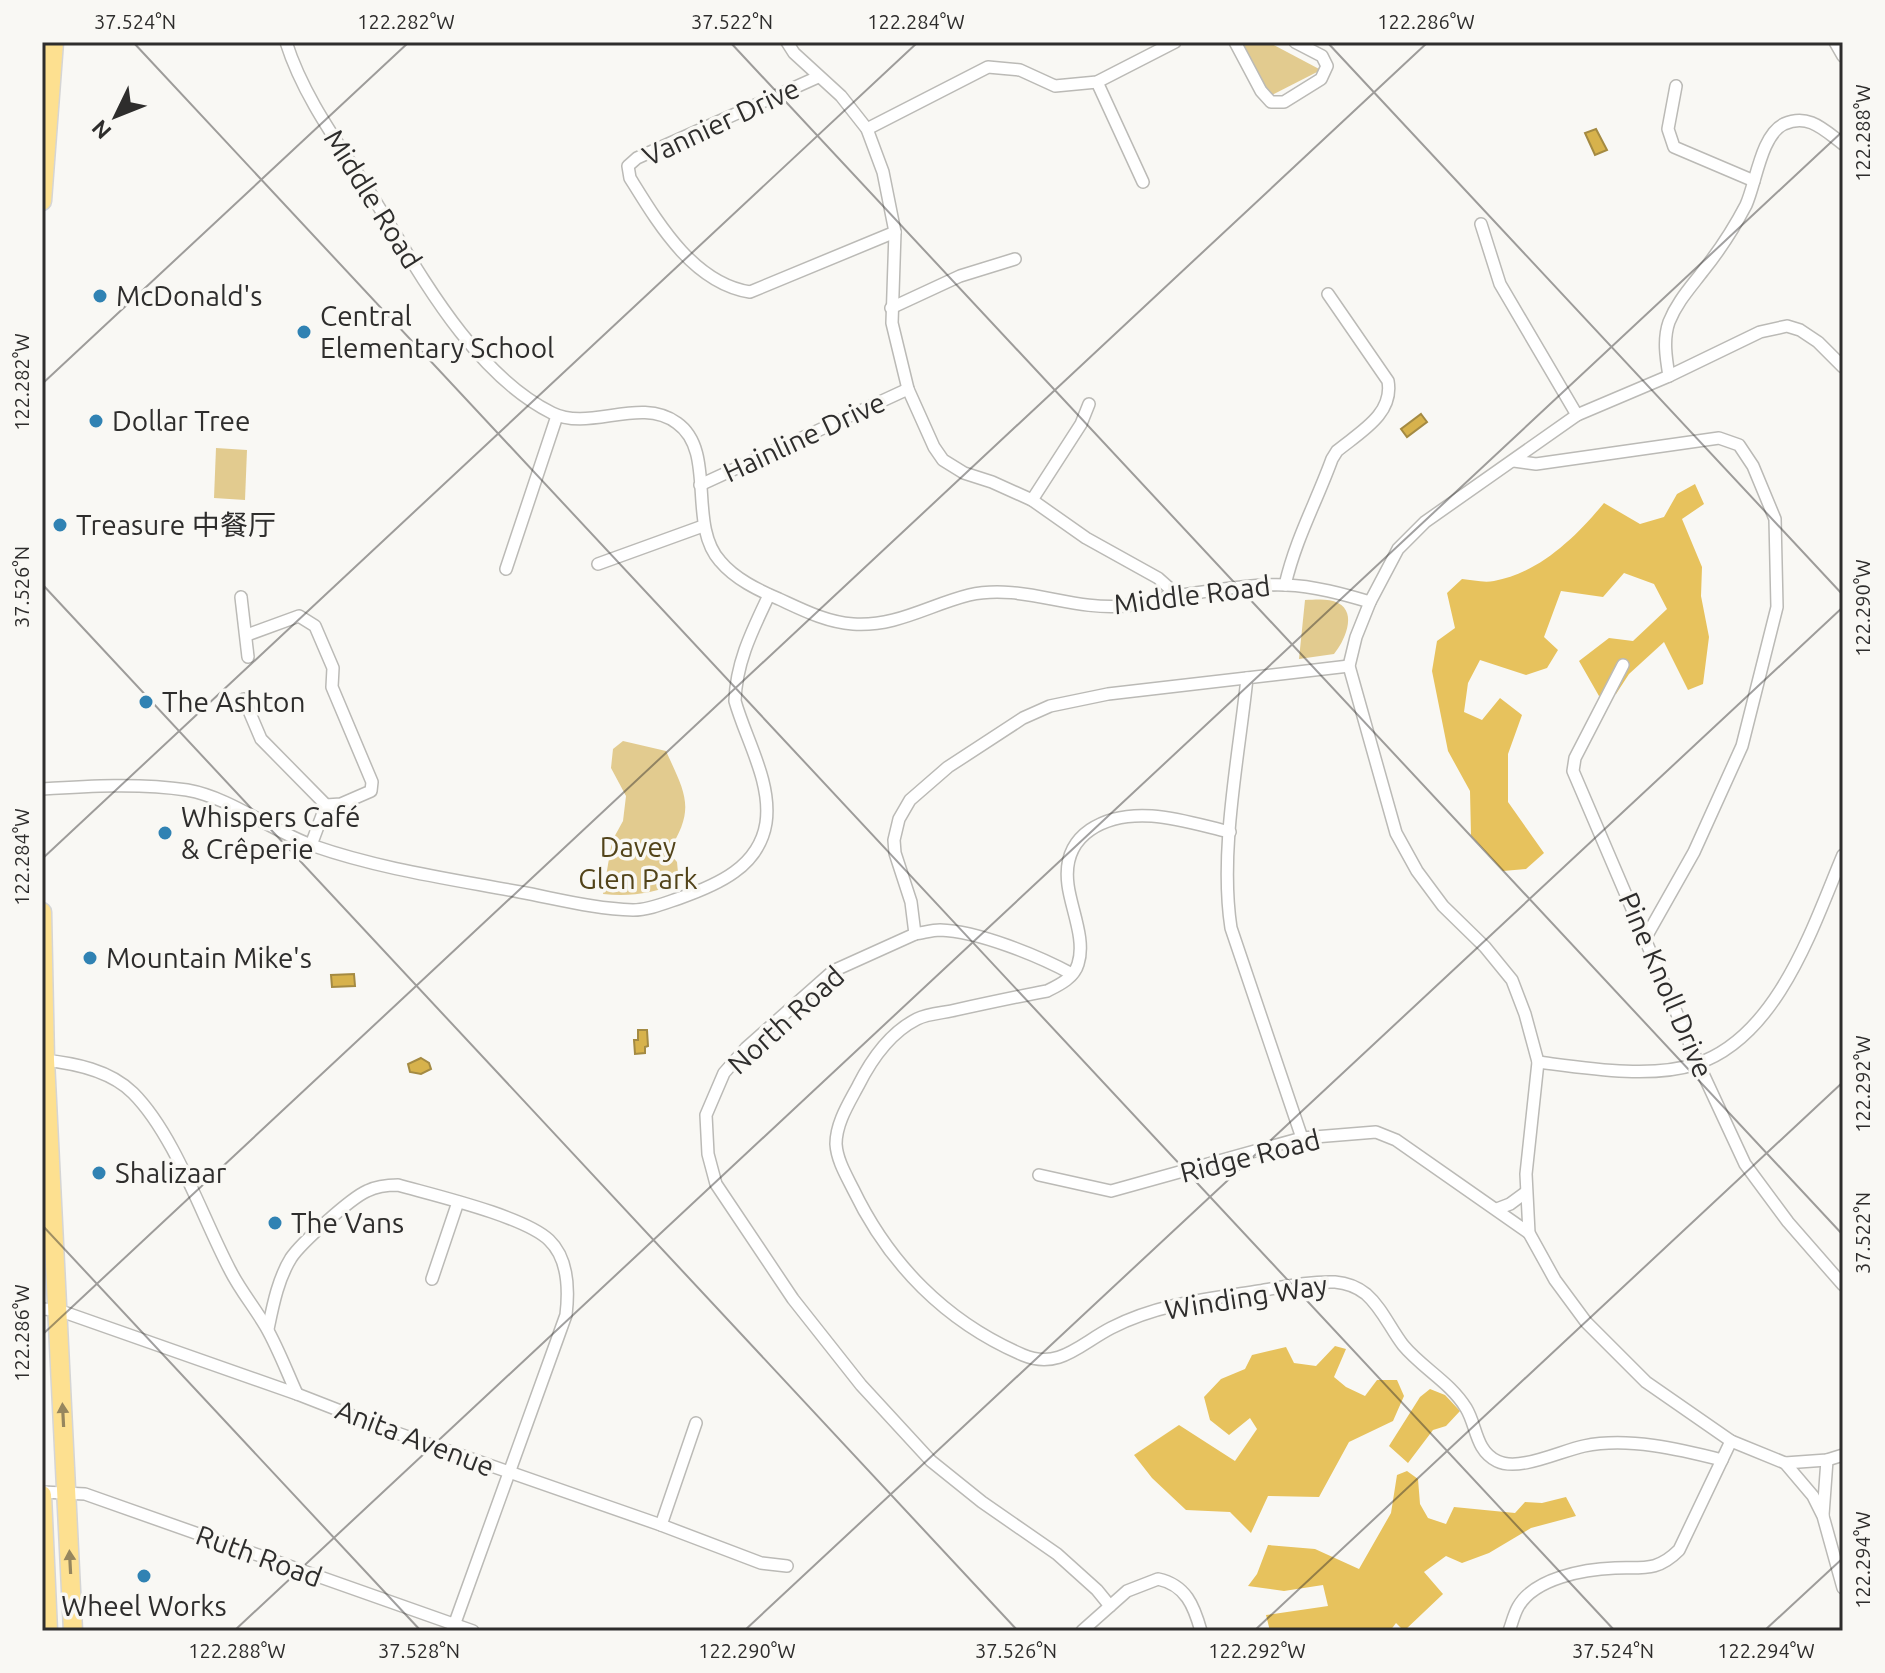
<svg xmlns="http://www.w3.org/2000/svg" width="1885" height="1673" font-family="Ubuntu,'Noto Sans SC',sans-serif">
  <rect width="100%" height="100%" fill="#f9f8f4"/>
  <g fill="#e2cb8f">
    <path d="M1237 42H1268L1321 70 1270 96Z"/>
    <path d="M216 448 247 450 245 500 214 498Z"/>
    <path d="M1305 600C1315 600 1329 598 1338 603 1358 613 1344 642 1334 654L1299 659Z"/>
    <path d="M623 741 666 751C686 795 696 809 668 852L677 862 679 883C653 893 631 897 603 894L612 841 623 821 626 796 611 768 613 749Z"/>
  </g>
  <g fill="#e7c25d">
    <path d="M1695 484 1704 504 1682 519 1702 567 1701 596 1709 637 1703 684 1688 690 1664 642 1629 674 1616 694 1599 696 1579 661 1609 638 1633 641 1667 609 1654 584 1624 573 1603 597 1561 591 1544 637 1558 650 1547 668 1526 675 1480 660 1468 683 1464 712 1482 720 1500 698 1522 715 1508 754V802L1544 853 1526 869 1503 871 1471 835 1470 791 1448 751 1432 671 1437 641 1455 628 1447 593 1462 579C1472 580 1484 583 1494 581 1539 573 1576 537 1604 503L1640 524 1664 517 1677 494Z"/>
    <path d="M1335 1346 1346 1349 1334 1377 1346 1387 1365 1396 1377 1380H1397L1404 1396 1393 1421 1349 1442 1319 1497 1268 1496 1251 1533 1230 1512 1186 1510 1152 1478 1134 1455 1179 1425 1235 1461 1257 1429 1250 1418 1229 1435 1210 1420 1204 1397 1221 1379 1245 1369 1252 1355 1286 1347 1294 1363 1316 1366Z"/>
    <path d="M1430 1389 1445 1395 1460 1411 1446 1426 1433 1430 1408 1463 1389 1446 1420 1397Z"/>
    <path d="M1407 1471 1418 1479 1420 1504 1428 1518 1446 1524 1454 1507 1515 1513 1525 1502 1542 1503 1566 1497 1576 1516 1531 1528 1489 1553 1462 1563 1446 1556 1424 1572 1443 1594 1404 1631 1396 1623 1390 1631H1270L1266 1615 1328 1606 1323 1585 1284 1591 1248 1586 1257 1574 1268 1545 1315 1549 1359 1569 1391 1513 1397 1475Z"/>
  </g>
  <g fill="#d7b24c" stroke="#a48a42" stroke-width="2">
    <path d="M1596 129 1607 150 1595 155 1585 133Z"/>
    <path d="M1421 414 1427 422 1407 437 1401 429Z"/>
    <path d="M354 974 355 986 332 987 331 975Z"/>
    <path d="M638 1030H647L648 1046 645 1047V1053L635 1054 634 1040H638Z"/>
    <path d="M421 1058 429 1063 431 1069 421 1074 410 1072 408 1064Z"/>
  </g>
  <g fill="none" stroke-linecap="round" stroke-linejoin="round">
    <defs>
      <g id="minor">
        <path d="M286 42C303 96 338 143 369 191 416 266 470 372 552 413 590 432 640 396 677 423 717 451 687 524 720 561 735 579 758 590 779 599 803 610 826 622 853 624 896 627 929 605 969 595 1021 583 1072 611 1124 606 1143 605 1161 597 1180 595 1210 591 1257 583 1286 585 1314 586 1343 594 1370 602"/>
        <path d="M787 42 794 53 841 96 867 129 883 172 895 232 892 323 908 389 934 447 943 460 964 473 992 482 1032 500 1086 538 1158 578 1177 595"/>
        <path d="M1235 42 1261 91 1271 102H1284L1321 79 1327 66 1322 56 1295 42"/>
        <path d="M1835 42 1843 56"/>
        <path d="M818 77 637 158 628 166 630 178C658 223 693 283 750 292L895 232"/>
        <path d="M1097 82 1143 182"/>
        <path d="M1676 86 1668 129 1674 147 1754 181"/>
        <path d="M867 129 988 67 1020 70 1055 86 1097 82 1175 42"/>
        <path d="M1481 224 1500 284 1577 415"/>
        <path d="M891 308 960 276 1015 259"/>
        <path d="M1843 367 1818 342 1800 330 1787 326 1760 332 1669 376 1577 415 1425 522 1398 549 1370 602 1356 637 1349 666 1396 833 1417 871 1443 906 1485 947 1512 980 1525 1014 1538 1062 1526 1174 1529 1233 1555 1280 1586 1322 1646 1382 1731 1441 1785 1463 1813 1496 1823 1516 1843 1588"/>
        <path d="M1669 376C1666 358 1663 339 1669 322 1677 302 1690 288 1703 271 1719 251 1734 228 1746 205 1756 183 1761 135 1784 124 1809 113 1824 130 1843 144"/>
        <path d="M1514 461 1536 464 1719 438 1739 445 1753 466 1775 519 1777 607 1742 746 1694 852 1646 937"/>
        <path d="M700 485 908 389"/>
        <path d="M1032 500 1081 424 1089 404"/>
        <path d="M598 564 703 526"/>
        <path d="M506 569 557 416"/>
        <path d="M1285 585C1296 538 1316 503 1332 459L1337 451C1360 432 1394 414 1388 381L1328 294"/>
        <path d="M241 597 248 657"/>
        <path d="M247 635 299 616 315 626 333 668 332 687 372 782 371 791 341 804 326 805"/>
        <path d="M1623 665 1575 758 1573 771 1698 1063 1745 1164 1788 1222 1843 1285"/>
        <path d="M1247 678C1239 756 1219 851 1231 928L1302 1138"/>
        <path d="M244 699 261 739 326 805"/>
        <path d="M42 789C89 786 140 783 187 790 232 798 271 831 314 846 380 869 451 879 520 892 558 899 595 909 633 910 649 910 665 903 680 898 717 885 759 867 766 823 772 782 746 740 735 701 736 662 753 629 769 595"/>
        <path d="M1230 832C1204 826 1179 818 1152 816 1106 813 1061 833 1068 885 1071 909 1086 940 1078 964 1074 978 1059 985 1047 991 1015 997 983 1004 951 1011 941 1013 927 1014 917 1019 891 1032 871 1060 858 1086 849 1103 836 1123 836 1144 837 1160 846 1175 853 1189 889 1264 946 1322 1023 1355 1059 1370 1080 1344 1111 1328 1158 1304 1207 1299 1259 1291 1283 1287 1310 1281 1335 1282 1347 1283 1356 1286 1366 1294 1382 1308 1390 1328 1403 1345 1422 1368 1450 1382 1466 1408 1477 1426 1475 1450 1497 1461 1519 1472 1560 1451 1584 1446 1628 1437 1679 1449 1722 1460"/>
        <path d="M311 845 326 805"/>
        <path d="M915 934C923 933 932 930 940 930 978 931 1039 956 1072 974"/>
        <path d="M43 1060C74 1063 110 1070 133 1093 175 1135 202 1217 230 1270 240 1290 255 1308 266 1327 278 1348 287 1372 297 1394"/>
        <path d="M1538 1062C1585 1068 1651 1079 1696 1064 1778 1037 1813 926 1843 855"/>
        <path d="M1039 1175 1111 1191 1302 1138 1376 1132 1396 1140 1529 1233"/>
        <path d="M1497 1209 1510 1204 1525 1193"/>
        <path d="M432 1279 458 1202"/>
        <path d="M42 1309 58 1310 297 1394 397 1433 661 1525 761 1563 787 1566"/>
        <path d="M268 1329C273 1305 278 1279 291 1258 301 1243 351 1198 367 1191 377 1186 387 1185 398 1185 433 1195 524 1216 549 1240 569 1259 569 1290 566 1315L452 1631"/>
        <path d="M1785 1463 1827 1460 1843 1455"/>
        <path d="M42 1492 85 1494 473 1631"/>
        <path d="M1823 1515 1827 1460"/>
        <path d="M661 1525 696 1423"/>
        <path d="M1110 1606 1097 1590 1057 1554 982 1502 931 1461 861 1385 793 1299 716 1184 708 1154 706 1115 724 1073 746 1048 833 971 915 934 911 902 895 853 894 840 899 819 910 800 948 767 1023 718 1050 706 1108 694 1349 666"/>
        <path d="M1082 1631 1127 1591 1158 1579C1186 1585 1194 1606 1201 1631"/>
        <path d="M1509 1631C1512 1623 1514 1614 1518 1607 1534 1578 1585 1569 1615 1568 1643 1567 1657 1572 1679 1550L1731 1441"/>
      </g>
      <g id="primary">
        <path d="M42 201 54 42"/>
        <path d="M42 912 45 1060 73 1631"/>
        <path d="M42 1495 48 1631"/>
      </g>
    </defs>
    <use href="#minor" stroke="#bbbab6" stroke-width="14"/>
    <use href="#primary" stroke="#d5d5d5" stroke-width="21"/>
    <use href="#minor" stroke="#fff" stroke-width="11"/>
    <use href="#primary" stroke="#fde090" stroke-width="18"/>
  </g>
  <defs><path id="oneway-solid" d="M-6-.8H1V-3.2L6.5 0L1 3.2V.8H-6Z" transform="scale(2)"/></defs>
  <g fill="#96865e">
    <use href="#oneway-solid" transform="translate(63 1415) rotate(-93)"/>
    <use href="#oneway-solid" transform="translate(70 1562) rotate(-93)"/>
  </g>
  <path fill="none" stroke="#2e2d2c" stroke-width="2" stroke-opacity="0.45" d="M133 42 1615 1631M730 42 1843 1235M1327 42 1843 595M42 384 409 42M42 584 1018 1631M42 859 918 42M42 1225 421 1631M42 1335 1428 42M234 1631 1843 131M744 1631 1843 607M1254 1631 1843 1082M1764 1631 1843 1558"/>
  <g fill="#3082b3" stroke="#f9f8f4" stroke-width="3">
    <circle cx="100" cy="296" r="8"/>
    <circle cx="304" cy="332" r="8"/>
    <circle cx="96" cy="421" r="8"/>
    <circle cx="60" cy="525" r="8"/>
    <circle cx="146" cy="702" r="8"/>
    <circle cx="165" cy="833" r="8"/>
    <circle cx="90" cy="958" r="8"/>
    <circle cx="99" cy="1173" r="8"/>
    <circle cx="275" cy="1223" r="8"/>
    <circle cx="144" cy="1576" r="8"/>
  </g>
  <g text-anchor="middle" stroke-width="7" stroke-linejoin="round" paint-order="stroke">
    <g font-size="28" fill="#2e2d2c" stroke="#f9f8f4">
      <text transform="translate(721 122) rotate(-25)" y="10">Vannier Drive</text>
      <text transform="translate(373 199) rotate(58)" y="10">Middle Road</text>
      <text transform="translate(804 437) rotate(-25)" y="10">Hainline Drive</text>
      <text transform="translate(1192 595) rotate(-7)" y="10">Middle Road</text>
      <text transform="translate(1666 985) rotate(67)" y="10">Pine Knoll Drive</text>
      <text transform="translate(786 1020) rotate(-42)" y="10">North Road</text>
      <text transform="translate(1250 1156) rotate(-14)" y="10">Ridge Road</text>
      <text transform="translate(1246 1297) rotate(-9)" y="10">Winding Way</text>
      <text transform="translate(415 1438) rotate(21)" y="10">Anita Avenue</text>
      <text transform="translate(259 1556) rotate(20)" y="10">Ruth Road</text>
    </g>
    <g font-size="28" fill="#2e2d2c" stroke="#f9f8f4" text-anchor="start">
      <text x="116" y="306">McDonald's</text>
      <text x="320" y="326">Central<tspan x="320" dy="32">Elementary School</tspan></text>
      <text x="112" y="431">Dollar Tree</text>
      <text x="76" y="535">Treasure 中餐厅</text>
      <text x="162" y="712">The Ashton</text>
      <text x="181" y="827">Whispers Café<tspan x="181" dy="32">&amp; Crêperie</tspan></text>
      <text x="106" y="968">Mountain Mike's</text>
      <text x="115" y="1183">Shalizaar</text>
      <text x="291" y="1233">The Vans</text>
      <text x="144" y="1616" text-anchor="middle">Wheel Works</text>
    </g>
    <g font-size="28" fill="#524319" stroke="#f9f8f4">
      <text x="638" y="857">Davey<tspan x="638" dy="32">Glen Park</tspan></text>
    </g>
  </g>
  <rect width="1885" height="1673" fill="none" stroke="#f9f8f4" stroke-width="88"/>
  <g transform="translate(116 116) rotate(227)" stroke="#f9f8f4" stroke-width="6" paint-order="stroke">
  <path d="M0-6L14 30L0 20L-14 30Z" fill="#2e2d2c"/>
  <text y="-12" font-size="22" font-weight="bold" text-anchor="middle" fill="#2e2d2c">N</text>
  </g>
  <rect x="44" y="44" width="1797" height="1585" fill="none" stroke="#2e2d2c" stroke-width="3"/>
  <g font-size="20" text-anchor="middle" fill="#2e2d2c">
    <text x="135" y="29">37.524°N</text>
    <text x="406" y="29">122.282°W</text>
    <text x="732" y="29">37.522°N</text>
    <text x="916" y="29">122.284°W</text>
    <text x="1426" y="29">122.286°W</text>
    <text transform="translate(1863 133) rotate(-90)" y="7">122.288°W</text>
    <text transform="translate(22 382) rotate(-90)" y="7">122.282°W</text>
    <text transform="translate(22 587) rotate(-90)" y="7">37.526°N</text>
    <text transform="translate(1863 608) rotate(-90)" y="7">122.290°W</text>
    <text transform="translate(22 857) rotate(-90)" y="7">122.284°W</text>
    <text transform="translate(1863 1084) rotate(-90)" y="7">122.292°W</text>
    <text transform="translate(1863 1233) rotate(-90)" y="7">37.522°N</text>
    <text transform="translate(22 1333) rotate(-90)" y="7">122.286°W</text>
    <text transform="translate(1863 1560) rotate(-90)" y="7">122.294°W</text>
    <text x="237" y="1658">122.288°W</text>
    <text x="419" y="1658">37.528°N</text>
    <text x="747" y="1658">122.290°W</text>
    <text x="1016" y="1658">37.526°N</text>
    <text x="1257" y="1658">122.292°W</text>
    <text x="1613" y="1658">37.524°N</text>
    <text x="1766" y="1658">122.294°W</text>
  </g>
</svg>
